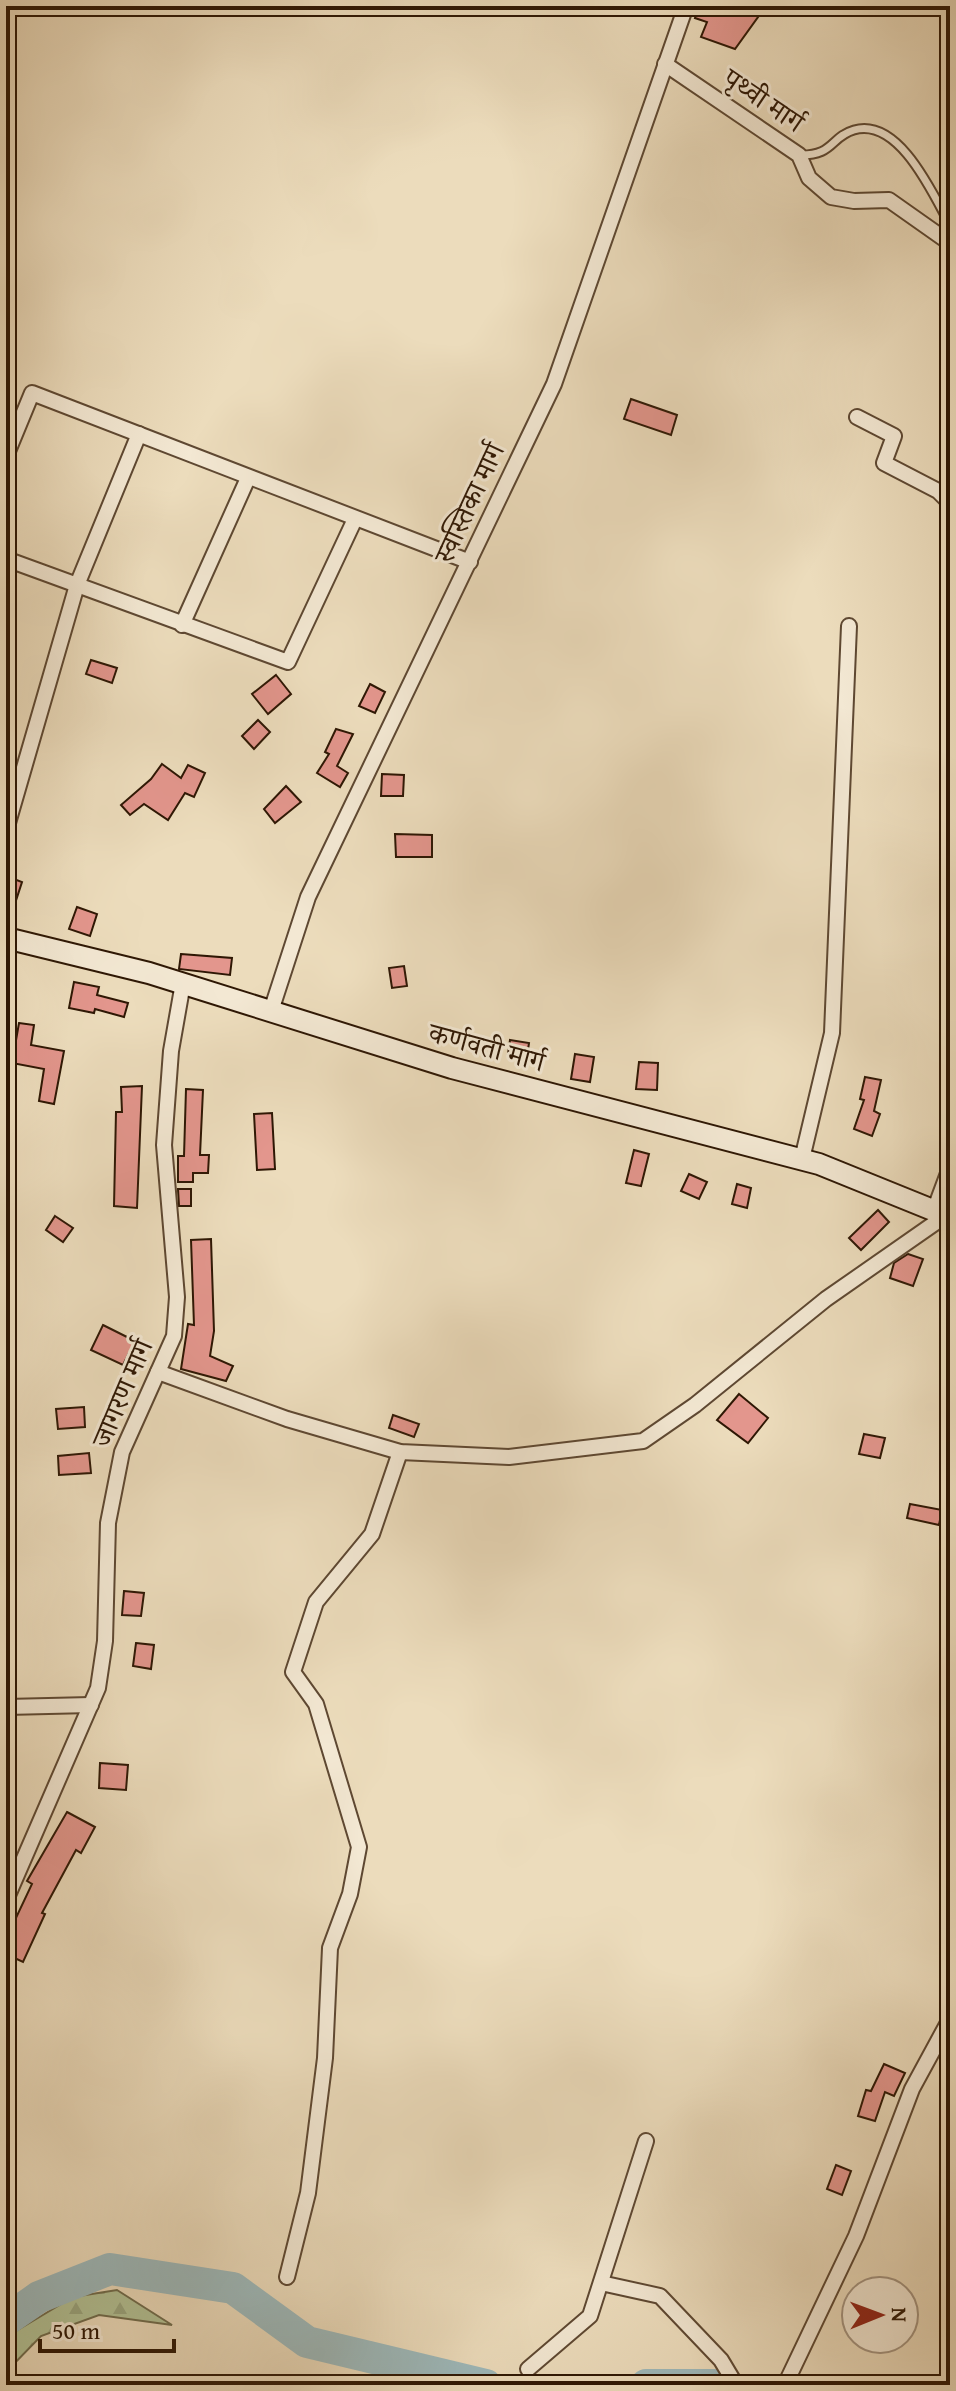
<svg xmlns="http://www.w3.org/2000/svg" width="956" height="2391" font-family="'Gentium Book Plus','Noto Serif Devanagari',serif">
  <defs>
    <pattern id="forest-firs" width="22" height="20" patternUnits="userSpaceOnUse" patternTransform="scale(2)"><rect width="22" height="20" fill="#b2c296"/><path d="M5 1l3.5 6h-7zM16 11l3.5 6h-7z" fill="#99a680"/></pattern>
  </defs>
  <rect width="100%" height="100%" fill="#ecdcbc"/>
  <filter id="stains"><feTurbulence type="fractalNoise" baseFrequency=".0025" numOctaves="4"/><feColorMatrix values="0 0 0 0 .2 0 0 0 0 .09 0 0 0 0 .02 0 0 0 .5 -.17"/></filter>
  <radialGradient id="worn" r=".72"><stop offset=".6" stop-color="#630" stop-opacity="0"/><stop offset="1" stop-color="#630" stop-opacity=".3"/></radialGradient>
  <path fill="url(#forest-firs)" stroke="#706c4d" stroke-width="2" d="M117 2290 172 2325 99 2315 41 2336 6 2372V2337L73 2297Z"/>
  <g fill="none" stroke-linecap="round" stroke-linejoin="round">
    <g stroke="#9db9bb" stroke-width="32">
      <path d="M6 2320 39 2297 110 2269 233 2288 307 2342 486 2385"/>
      <path d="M646 2385H715"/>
    </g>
  </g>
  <g fill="#e3968d" stroke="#2e1704" stroke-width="2">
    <path d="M699 6H766L735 49 701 37 707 22 695 18Z"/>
    <path d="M631 399 677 415 671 435 624 419Z"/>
    <path d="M91 660 117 668 112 683 86 674Z"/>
    <path d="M276 675 291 694 268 714 252 694Z"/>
    <path d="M370 684 385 692 375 713 359 706Z"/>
    <path d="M258 720 270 732 254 749 242 736Z"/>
    <path d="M336 729 353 734 337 766 348 773 340 787 317 773 329 754 325 752Z"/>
    <path d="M162 764 181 778 188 765 205 773 194 797 185 793 168 820 144 804 130 815 121 805 151 779Z"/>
    <path d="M382 774 404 775 403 796H381Z"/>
    <path d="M286 786 301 802 275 823 264 809Z"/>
    <path d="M395 834 432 835V857H396Z"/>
    <path d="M6 876 22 882 9 922H6Z"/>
    <path d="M77 907 97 914 90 936 69 929Z"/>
    <path d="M181 954 232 958 230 975 179 969Z"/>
    <path d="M404 966 407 986 392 988 389 968Z"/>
    <path d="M74 982 99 987 97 995 128 1003 124 1017 95 1009 94 1013 69 1008Z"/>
    <path d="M19 1023 34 1025 31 1045 64 1051 54 1104 39 1101 44 1069 12 1063Z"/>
    <path d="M510 1040 529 1043 527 1057 508 1054Z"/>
    <path d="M575 1054 594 1057 590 1082 571 1079Z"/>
    <path d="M639 1062 658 1063 657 1090 636 1089Z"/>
    <path d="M865 1077 881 1080 874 1111 880 1114 872 1136 854 1129 864 1100 860 1099Z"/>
    <path d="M142 1086 137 1208 114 1206 116 1112H122L121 1087Z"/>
    <path d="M186 1089 203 1090 200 1155H209L208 1173H193V1182H178V1156H184Z"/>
    <path d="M272 1113 275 1169 257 1170 254 1114Z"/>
    <path d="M634 1150 649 1154 641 1186 626 1183Z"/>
    <path d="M689 1174 707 1182 699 1199 681 1191Z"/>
    <path d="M737 1184 751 1188 747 1208 732 1204Z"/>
    <path d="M178 1189H191V1206H179Z"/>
    <path d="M878 1210 889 1222 861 1250 849 1238Z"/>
    <path d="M55 1216 73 1228 63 1242 46 1230Z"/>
    <path d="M211 1239 214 1331 210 1356 233 1366 226 1381 181 1369 188 1324 194 1325 191 1240Z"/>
    <path d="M908 1254 923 1259 913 1286 890 1278 894 1263Z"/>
    <path d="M103 1325 135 1341 123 1365 91 1350Z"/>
    <path d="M739 1394 768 1418 748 1443 717 1420Z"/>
    <path d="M84 1407 85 1427 58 1429 56 1409Z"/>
    <path d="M393 1415 419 1424 414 1437 389 1428Z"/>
    <path d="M864 1434 885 1438 880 1458 859 1454Z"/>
    <path d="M89 1453 91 1473 59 1475 58 1456Z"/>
    <path d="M910 1504 942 1510 939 1525 907 1518Z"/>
    <path d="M124 1591 144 1593 141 1616 122 1615Z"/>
    <path d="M136 1643 154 1645 151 1669 133 1666Z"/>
    <path d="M100 1763 128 1765 126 1790 99 1788Z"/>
    <path d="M67 1812 95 1827 81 1853 76 1850 42 1913 45 1914 23 1962 6 1954V1939L32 1884 27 1881Z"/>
    <path d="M884 2064 905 2073 894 2096 885 2092 875 2121 858 2116 866 2090 871 2091Z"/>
    <path d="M836 2165 851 2171 842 2195 827 2189Z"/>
  </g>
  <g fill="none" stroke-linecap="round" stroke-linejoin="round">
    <defs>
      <path id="service" d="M799 155C834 156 830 137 854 130 899 117 933 194 950 225"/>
      <g id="minor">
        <path d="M665 64 799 155 809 178 831 197 854 201 889 200 950 243"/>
        <path d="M857 417 894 436 884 463 938 491 950 503"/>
        <path d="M6 456 32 393 470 562"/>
        <path d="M6 559 288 662 355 519"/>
        <path d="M182 625 248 478"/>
        <path d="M6 830 77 585 139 434"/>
        <path d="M271 1011 308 897 554 384 686 6"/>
        <path d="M802 1159 832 1033 849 626"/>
        <path d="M934 1211 950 1168"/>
        <path d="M158 1372 287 1419 400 1452 509 1457 643 1441 695 1405 826 1299 945 1216"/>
        <path d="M6 1707 91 1705"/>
        <path d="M6 1900 98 1688 105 1641 108 1523 122 1452 174 1336 177 1297 164 1145 171 1051 183 983"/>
        <path d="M287 2277 308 2193 325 2058 330 1948 350 1894 359 1847 316 1704 293 1672 316 1602 372 1534 400 1452"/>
        <path d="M601 2283 660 2296 721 2360 736 2385"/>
        <path d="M528 2369 590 2316 646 2141"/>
        <path d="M785 2385 856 2236 912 2089 950 2019"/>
      </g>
      <path id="secondary" d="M6 938 149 973 452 1068 819 1164 950 1217"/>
    </defs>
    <use href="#service" stroke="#5e4832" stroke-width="11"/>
    <use href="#minor" stroke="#5e4832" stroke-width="18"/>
    <use href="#secondary" stroke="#2e1704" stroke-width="24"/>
    <use href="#service" stroke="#f3e8d3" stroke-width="7"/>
    <use href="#minor" stroke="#f3e8d3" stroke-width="14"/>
    <use href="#secondary" stroke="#f3e8d3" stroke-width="20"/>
  </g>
  <g text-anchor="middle" stroke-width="6" stroke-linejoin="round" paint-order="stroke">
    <g font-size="28" fill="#2e1704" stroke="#f3e8d3">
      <text transform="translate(764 100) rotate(34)" y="10">पृथ्वी मार्ग</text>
      <text transform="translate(469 503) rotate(-65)" y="10">स्वस्तिका मार्ग</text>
      <text transform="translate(487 1047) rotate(15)" y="10">कर्णवती मार्ग</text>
      <text transform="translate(122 1393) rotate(-67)" y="10">जागरण मार्ग</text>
    </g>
  </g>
  <rect width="956" height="2391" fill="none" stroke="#ecdcbc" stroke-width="32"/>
  <rect x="8" y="8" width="940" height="2375" fill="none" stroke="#2e1704" stroke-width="4"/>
  <rect x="16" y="16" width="924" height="2359" fill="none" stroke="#2e1704" stroke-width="2"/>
  <g transform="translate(880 2315) rotate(89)"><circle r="38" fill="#f3e8d3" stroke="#a49480" stroke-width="2"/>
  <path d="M0-6L14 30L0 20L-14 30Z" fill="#8f2418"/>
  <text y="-12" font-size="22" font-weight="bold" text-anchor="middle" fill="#2e1704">N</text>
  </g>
  <path d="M40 2339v12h134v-12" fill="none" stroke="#2e1704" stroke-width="4"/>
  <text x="52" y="2339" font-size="24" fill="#2e1704" stroke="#f3e8d3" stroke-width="6" paint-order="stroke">50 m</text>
  <rect width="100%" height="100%" filter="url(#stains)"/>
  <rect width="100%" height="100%" fill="url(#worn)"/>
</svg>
